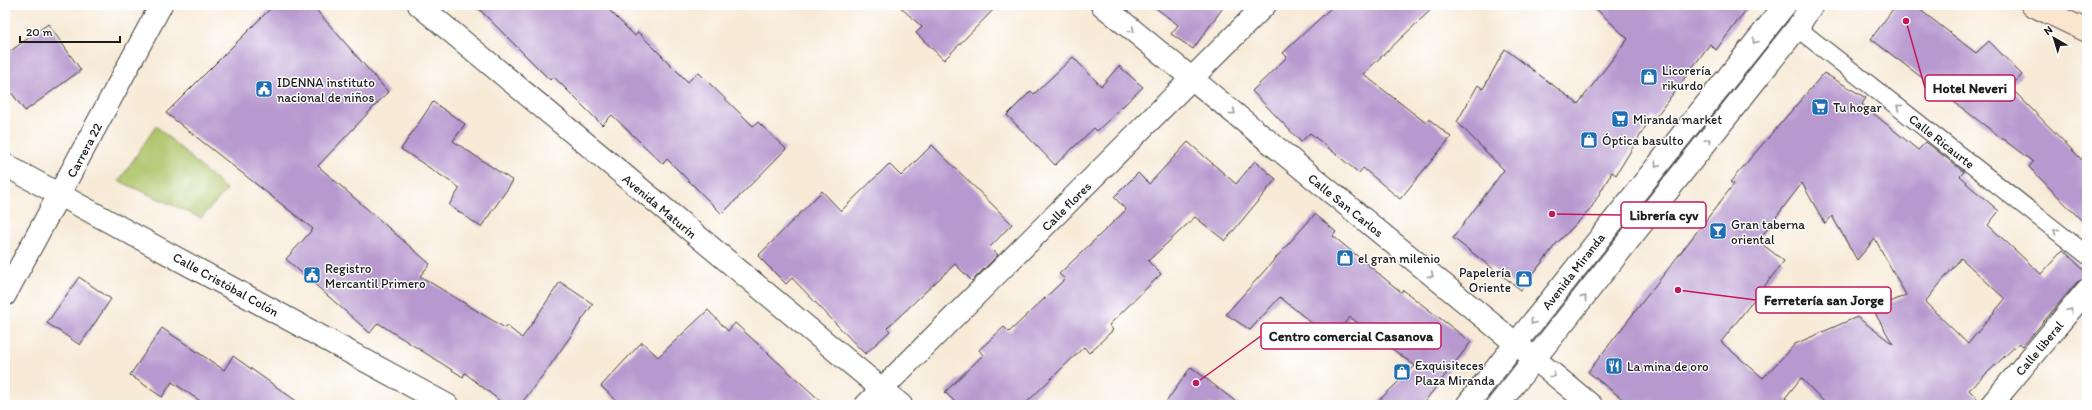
<svg xmlns="http://www.w3.org/2000/svg" width="2092" height="410" font-family="Itim,sans-serif">
  <rect width="100%" height="100%" fill="#fff"/>
  <filter id="ink" filterUnits="userSpaceOnUse"><feTurbulence type="fractalNoise" baseFrequency=".025" numOctaves="2"/><feDisplacementMap in="SourceGraphic" scale="8" xChannelSelector="R" yChannelSelector="G"/><feConvolveMatrix kernelMatrix="1 2 1 2 8 2 1 2 1" color-interpolation-filters="sRGB"/></filter>
  <filter id="wash" filterUnits="userSpaceOnUse"><feTurbulence type="fractalNoise" baseFrequency=".012" numOctaves="4" result="noise"/><feDisplacementMap in="SourceGraphic" scale="16" xChannelSelector="R" yChannelSelector="G"/><feGaussianBlur stdDeviation="0.9" result="paint"/><feColorMatrix in="noise" values="0 0 0 0 0 0 0 0 0 0 0 0 0 0 0 0 0 1.4 0 .05"/><feComposite in="paint" operator="in"/></filter>
  <g filter="url(#wash)">
    <rect width="100%" height="100%" fill="#f7ead7"/>
    <path fill="#adc367" stroke="#647042" d="M156 126 227 190 201 218 119 181Z"/>
    <g id="blocks">
      <g fill="#b799cf" fill-rule="evenodd">
        <path d="M274 5H312L388 92 318 166 430 264 420 276 505 328 507 326 522 338 560 282 593 304 547 370 520 405H505L465 373 463 377 378 323 370 333 286 259 313 229 166 113Z"/>
        <path d="M475 5H604L635 36 638 32 688 82 698 72 753 126 758 122 786 149 722 214 667 159 663 164 612 115 602 125 554 77 550 80Z"/>
        <path d="M898 5H998L944 60 916 33 922 27Z"/>
        <path d="M1152 5H1225L1193 49 1171 34 1178 25Z"/>
        <path d="M1334 5H1436L1363 74 1426 123 1429 119 1451 137 1400 199 1363 168 1359 173 1310 133 1301 142 1252 91 1287 57 1283 53Z"/>
        <path d="M1592 5H1750L1716 50 1710 44 1655 118 1652 116 1616 175 1612 172 1590 210 1556 244 1521 290 1453 238 1504 170 1457 122 1478 85 1483 89 1505 49 1578 104 1628 39Z"/>
        <path d="M1896 5H1914L1976 53 1989 41 2022 75 2010 87 2087 165V226L2029 167 2033 162 1871 39Z"/>
        <path d="M48 24 81 70 25 111 5 84V55Z"/>
        <path d="M1073 57 1101 86 1119 66 1143 87 1097 131 1094 128 1055 165 1007 115 1031 91 1034 94Z"/>
        <path d="M1824 73 1866 98 1862 104 1918 150 1926 142 1964 172 1960 176 1967 182 1966 183 1999 211 1988 225 2041 274 2063 250 2087 273V278L2077 282 2023 346 2019 343 1969 390 1980 401 1979 405H1827L1801 378 1785 398 1794 405H1630L1588 372 1734 184 1730 182ZM1802 183 1825 224 1832 216 1857 260 1875 239 1906 295 1873 310 1893 344 1857 317 1795 344 1763 378 1721 342 1784 261 1758 241ZM1961 258 2005 299 1968 344 1925 302Z"/>
        <path d="M433 102 465 124 453 141 513 181 481 227 449 205 460 188 401 149Z"/>
        <path d="M1188 142 1236 184 1255 161 1276 179 1225 241 1195 217 1148 261 1161 274 1109 325 1113 330 1089 353 1084 347 1024 405H958L945 392 983 355 979 350 1004 327 1009 332 1065 279 1059 274 1126 210 1114 197 1138 173 1149 184Z"/>
        <path d="M932 145 1012 224 990 247 998 255 972 281 955 264 887 328 890 331 865 354 792 278 786 284 758 256 822 191 841 211 889 164 901 176Z"/>
        <path d="M1315 214 1336 232 1333 236 1401 292 1403 290 1471 342 1422 405H1374L1415 366 1350 317 1331 339 1280 297 1250 330 1226 314Z"/>
        <path d="M79 277 111 299 80 345 47 323Z"/>
        <path d="M708 310 728 331 735 323 825 405H621L601 386 642 342 658 357Z"/>
        <path d="M162 328 224 370 233 356 302 405H206L172 382 162 397 130 375Z"/>
        <path d="M1191 367 1240 405H1164Z"/>
      </g>
    </g>
  </g>
  <g filter="url(#ink)">
    <use href="#blocks" fill-opacity="0" stroke="#3d3b38" stroke-width="1"/>
    <g fill="none" stroke-linecap="round" stroke-linejoin="round">
      <defs>
        <path id="lane" d="M1797 28 2087 255"/>
        <g id="street">
          <path d="M419 5 901 405"/>
          <path d="M1102 5 1591 405"/>
          <path d="M5 165 447 405"/>
          <path d="M5 295 161 5"/>
          <path d="M866 405 1265 5"/>
          <path d="M1467 405 1785 5"/>
          <path d="M1498 405 1797 28 1812 5"/>
          <path d="M1991 405 2087 290"/>
        </g>
        <path id="secondary" d="M2032 5 2087 31"/>
      </defs>
      <use href="#lane" stroke="#3d3b38" stroke-width="19"/>
      <use href="#street" stroke="#3d3b38" stroke-width="24"/>
      <use href="#secondary" stroke="#3d3b38" stroke-width="24"/>
      <use href="#lane" stroke="#fff" stroke-width="17"/>
      <use href="#street" stroke="#fff" stroke-width="22"/>
      <use href="#secondary" stroke="#fce5cf" stroke-width="22"/>
    </g>
    <defs><path id="oneway-chevron" d="M-2-3.5L2.5 0L-2 3.5" fill="none" stroke-width="1.6" stroke-linecap="round" stroke-linejoin="round"/></defs>
    <g stroke="#999">
      <use href="#oneway-chevron" transform="translate(1132 30) rotate(39)"/>
      <use href="#oneway-chevron" transform="translate(1755 41) rotate(128)"/>
      <use href="#oneway-chevron" transform="translate(1899 107) rotate(-142)"/>
      <use href="#oneway-chevron" transform="translate(1233 112) rotate(39)"/>
      <use href="#oneway-chevron" transform="translate(1708 141) rotate(-52)"/>
      <use href="#oneway-chevron" transform="translate(1657 165) rotate(128)"/>
      <use href="#oneway-chevron" transform="translate(2056 231) rotate(-142)"/>
      <use href="#oneway-chevron" transform="translate(1431 275) rotate(39)"/>
      <use href="#oneway-chevron" transform="translate(1584 298) rotate(-52)"/>
      <use href="#oneway-chevron" transform="translate(2070 311) rotate(-50)"/>
      <use href="#oneway-chevron" transform="translate(1533 322) rotate(128)"/>
      <use href="#oneway-chevron" transform="translate(1553 375) rotate(39)"/>
    </g>
  </g>
  <defs>
    <symbol id="shop-square" viewBox="-11 -11 22 22"><rect x="-9" y="-9" width="18" height="18" rx="4" fill="#1f6fb2" stroke="#fff"/><path d="M-5-2.5h2.3a2.7 3.5 0 0 1 5.4 0H5L5.5 6h-11ZM-1.5-2.5h3a1.5 2.3 0 0 0-3 0Z" fill="#fff"/></symbol>
    <symbol id="civic-square" viewBox="-11 -11 22 22"><rect x="-9" y="-9" width="18" height="18" rx="4" fill="#1f6fb2" stroke="#fff"/><path d="M-.6-6.5H3V-4.5H.6V-3L4-1V1h2V6H-6V1h2V-1L-.6-3ZM-1.2 2.5V6h2.4V2.5Z" fill="#fff"/></symbol>
    <symbol id="supermarket-square" viewBox="-11 -11 22 22"><rect x="-9" y="-9" width="18" height="18" rx="4" fill="#1f6fb2" stroke="#fff"/><path d="M-6-5.5h2.5l.6 2H6L4.5 2H-2.5L-4.4-4H-6ZM-1.5 3.2a1.3 1.3 0 1 0 .1 0ZM3 3.2a1.3 1.3 0 1 0 .1 0Z" fill="#fff"/></symbol>
    <symbol id="bar-square" viewBox="-11 -11 22 22"><rect x="-9" y="-9" width="18" height="18" rx="4" fill="#1f6fb2" stroke="#fff"/><path d="M-6-5H6L.8 .8V4.5H3.5V6h-7V4.5H-.8V.8Z" fill="#fff"/></symbol>
    <symbol id="restaurant-square" viewBox="-11 -11 22 22"><rect x="-9" y="-9" width="18" height="18" rx="4" fill="#1f6fb2" stroke="#fff"/><path d="M-5-6h1v4h1v-4h1v4h1v-4h1v5L-1.5 .5V6h-2V.5L-5-1ZM5-6V6H3V1.5H1.5Q1.5-4 5-6Z" fill="#fff"/></symbol>
  </defs>
  <g fill-rule="evenodd">
    <use href="#shop-square" x="1639" y="67" width="20" height="20"/>
    <use href="#civic-square" x="254" y="79" width="20" height="20"/>
    <use href="#supermarket-square" x="1810" y="97" width="20" height="20"/>
    <use href="#supermarket-square" x="1610" y="109" width="20" height="20"/>
    <use href="#shop-square" x="1579" y="130" width="20" height="20"/>
    <use href="#bar-square" x="1708" y="221" width="20" height="20"/>
    <use href="#shop-square" x="1335" y="248" width="20" height="20"/>
    <use href="#civic-square" x="302" y="265" width="20" height="20"/>
    <use href="#shop-square" x="1514" y="269" width="20" height="20"/>
    <use href="#restaurant-square" x="1604" y="356" width="20" height="20"/>
    <use href="#shop-square" x="1392" y="362" width="20" height="20"/>
  </g>
  <g text-anchor="middle" stroke-width="3" stroke-linejoin="round" paint-order="stroke">
    <g font-size="13" fill="#1c1c1c" stroke="#fff" text-anchor="start">
      <text x="1662" y="75">Licorería<tspan x="1662" dy="15">rikurdo</tspan></text>
      <text x="277" y="87">IDENNA instituto<tspan x="277" dy="15">nacional de niños</tspan></text>
      <text x="1833" y="112">Tu hogar</text>
      <text x="1633" y="124">Miranda market</text>
      <text x="1602" y="145">Óptica basulto</text>
      <text x="1731" y="229">Gran taberna<tspan x="1731" dy="15">oriental</tspan></text>
      <text x="1358" y="263">el gran milenio</text>
      <text x="325" y="273">Registro<tspan x="325" dy="15">Mercantil Primero</tspan></text>
      <text x="1511" y="277" text-anchor="end">Papelería<tspan x="1511" dy="15">Oriente</tspan></text>
      <text x="1415" y="370">Exquisiteces<tspan x="1415" dy="15">Plaza Miranda</tspan></text>
      <text x="1627" y="371">La mina de oro</text>
    </g>
    <g font-size="13" fill="#1c1c1c" stroke="#fff">
      <text transform="translate(1942 141) rotate(38)" y="5">Calle Ricaurte</text>
      <text transform="translate(84 150) rotate(-62)" y="5">Carrera 22</text>
      <text transform="translate(1346 205) rotate(39)" y="5">Calle San Carlos</text>
      <text transform="translate(660 206) rotate(40)" y="5">Avenida Maturín</text>
      <text transform="translate(1066 206) rotate(-45)" y="5">Calle flores</text>
      <text transform="translate(1573 271) rotate(-52)" y="5">Avenida Miranda</text>
      <text transform="translate(226 284) rotate(29)" y="5">Calle Cristóbal Colón</text>
      <text transform="translate(2039 348) rotate(-50)" y="5">Calle liberal</text>
    </g>
  </g>
  <path fill="none" stroke="#c2185b" stroke-width="1.5" d="M1906 21L1925 88M1552 214L1621 215M1678 290L1756 300M1196 383L1261 336"/>
  <g fill="#c2185b" stroke="#fff" stroke-width="1.5">
    <circle cx="1906" cy="21" r="4"/>
    <circle cx="1552" cy="214" r="4"/>
    <circle cx="1678" cy="290" r="4"/>
    <circle cx="1196" cy="383" r="4"/>
  </g>
  <g fill="#fff" stroke="#c2185b" stroke-width="1.5">
    <rect x="1925" y="75" width="90" height="26" rx="4"/>
    <rect x="1621" y="202" width="85" height="26" rx="4"/>
    <rect x="1756" y="287" width="135" height="26" rx="4"/>
    <rect x="1261" y="323" width="180" height="26" rx="4"/>
  </g>
  <g font-size="14" text-anchor="middle" font-weight="bold" fill="#1c1c1c">
    <text x="1970" y="93">Hotel Neveri</text>
    <text x="1664" y="220">Librería cyv</text>
    <text x="1824" y="305">Ferretería san Jorge</text>
    <text x="1351" y="341">Centro comercial Casanova</text>
  </g>
  <rect width="2092" height="410" fill="none" stroke="#fff" stroke-width="20"/>
  <g transform="translate(2054 38) rotate(322)" stroke="#ffffff" stroke-width="3" paint-order="stroke">
  <path d="M0-3L7 15L0 10L-7 15Z" fill="#1c1c1c"/>
  <text y="-6" font-size="11" font-weight="bold" text-anchor="middle" fill="#1c1c1c">N</text>
  </g>
  <path d="M20 36v6h100v-6" fill="none" stroke="#1c1c1c" stroke-width="2"/>
  <text x="26" y="36" font-size="12" fill="#1c1c1c" stroke="#ffffff" stroke-width="3" paint-order="stroke">20 m</text>
</svg>
